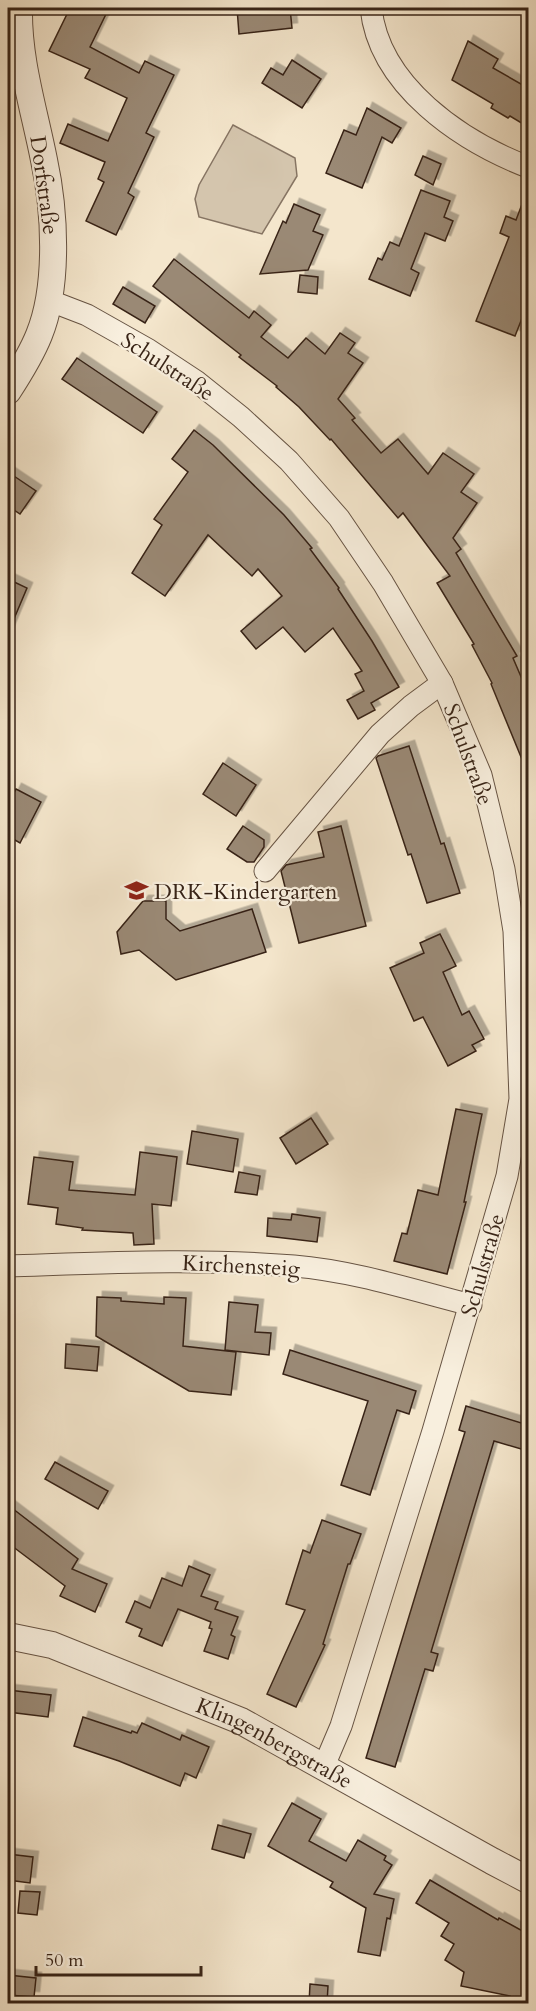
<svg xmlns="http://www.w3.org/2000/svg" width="536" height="2011" font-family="Cardo,serif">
  <defs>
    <filter id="shadow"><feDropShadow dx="5.5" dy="-5.5" stdDeviation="0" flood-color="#0004"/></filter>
  </defs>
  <rect width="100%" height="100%" fill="#f4e6cc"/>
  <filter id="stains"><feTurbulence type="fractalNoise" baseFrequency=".00333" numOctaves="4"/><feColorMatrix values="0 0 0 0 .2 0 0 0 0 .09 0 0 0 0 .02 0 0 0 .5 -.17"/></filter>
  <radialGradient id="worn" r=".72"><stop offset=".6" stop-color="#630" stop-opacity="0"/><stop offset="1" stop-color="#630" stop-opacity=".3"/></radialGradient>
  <path fill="#d4c5ad" stroke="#867462" stroke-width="1.5" d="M233 125 295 158 297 176 262 234 199 217 195 199 199 185Z"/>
  <g fill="#9a8975" stroke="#382417" stroke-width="1.5" filter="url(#shadow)">
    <path d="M70 8H109L90 47 139 73 145 61 174 75 146 133 154 137 128 193 134 197 116 235 86 221 104 182 98 179 105 162 60 143 68 124 108 141 127 98 85 78 90 69 49 51Z"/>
    <path d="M237 8H290L292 28 239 34Z"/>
    <path d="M468 41 498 59 493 68 528 88V127L510 116 508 118 491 108 493 104 452 80Z"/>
    <path d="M292 60 321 79 302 108 262 83 271 68 283 75Z"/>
    <path d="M367 108 401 128 392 143 382 137 362 188 326 173 344 130 356 135Z"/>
    <path d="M423 156 441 164 433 185 415 175Z"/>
    <path d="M421 190 450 201 444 217 453 221 445 241 425 233 411 269 419 273 410 296 369 279 378 258 382 260 390 242 399 246Z"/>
    <path d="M527 191 528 303 515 336 476 321 509 237 500 233 506 216 516 220Z"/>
    <path d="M294 204 320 215 313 231 323 235 308 270 260 274 283 221 286 223Z"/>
    <path d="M174 259 249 318 254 311 271 325 261 337 288 358 306 338 325 354 340 333 355 343 348 353 363 363 338 399 355 418 352 420 381 453 398 439 428 474 443 453 474 474 461 492 477 503 453 538 461 549 456 553 517 656 513 658 528 693V774L491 684 492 683 472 645 474 644 437 583 450 576 403 513 398 518 331 439 330 440 299 407 276 387 277 386 239 357 241 355 153 286Z"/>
    <path d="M300 275 318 277 317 294 298 292Z"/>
    <path d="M123 287 155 306 145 323 113 304Z"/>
    <path d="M77 358 157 412 143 433 62 379Z"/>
    <path d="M194 430 213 445 284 515 312 548 310 549 339 588 338 589 372 641 399 687 371 703 375 710 358 719 347 700 364 691 355 674 362 671 333 628 305 652 283 627 256 649 241 631 282 596 258 569 252 576 208 535 165 596 132 573 162 525 154 519 188 472 172 459Z"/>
    <path d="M8 472 36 491 20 514 8 506Z"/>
    <path d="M8 579 27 588 8 633Z"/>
    <path d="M409 746 441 844 444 843 460 893 427 903 411 854 408 855 376 758 378 756Z"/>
    <path d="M223 763 256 785 236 816 203 794Z"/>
    <path d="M16 789 41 802 20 843 8 836V805Z"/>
    <path d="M243 826 264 840V847L254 862H247L227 849Z"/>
    <path d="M341 826 366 926 299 943 281 871 286 865 324 857 318 832Z"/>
    <path d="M143 901H166V919L180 931 252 909 266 952 176 980 139 950 121 954 117 932Z"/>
    <path d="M440 934 456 966 443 972 462 1015 469 1011 484 1039 472 1045 476 1051 448 1066 423 1017 414 1021 390 968 424 953 420 943Z"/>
    <path d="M456 1109 482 1114 464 1202H466L447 1274 394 1261 402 1233 407 1234 418 1190 438 1195Z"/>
    <path d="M311 1118 328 1144 296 1164 280 1138Z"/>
    <path d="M192 1131 238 1139 233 1172 187 1164Z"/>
    <path d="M140 1152 177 1157 171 1206 152 1204 154 1244 134 1245 133 1233 82 1230 83 1228 56 1224 58 1208 28 1204 34 1157 73 1162 69 1190 135 1195Z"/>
    <path d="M239 1172 260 1176 257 1195 235 1192Z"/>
    <path d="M292 1214 320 1218 317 1242 267 1236 268 1218 291 1220Z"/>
    <path d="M97 1297 121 1298V1301L164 1304V1297L186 1298 183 1346 236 1352 231 1395 189 1391 96 1336Z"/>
    <path d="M229 1302 258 1305 255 1332 271 1333 269 1355 225 1350Z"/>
    <path d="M66 1344 99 1347 97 1371 65 1368Z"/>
    <path d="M290 1350 416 1391 409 1414 397 1410 370 1495 341 1485 368 1401 283 1374Z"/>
    <path d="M466 1406 528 1425V1451L494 1441 431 1652 438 1654 433 1671 425 1669 395 1767 366 1758 465 1432 459 1430Z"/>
    <path d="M55 1462 108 1491 98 1509 45 1479Z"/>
    <path d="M8 1505 78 1559 72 1569 107 1584 95 1612 60 1596 65 1586 8 1543Z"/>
    <path d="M322 1520 361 1534 350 1564H348L323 1644 325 1645 296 1707 267 1694 305 1610 286 1604 303 1550 310 1553Z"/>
    <path d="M189 1566 210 1575 201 1596 218 1602 215 1609 238 1617 231 1635 235 1637 228 1659 204 1651 212 1629 209 1628 211 1622 178 1609 162 1646 139 1636 142 1629 126 1622 135 1601 150 1608 162 1578 182 1586Z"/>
    <path d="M8 1690 51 1695 48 1717 8 1712Z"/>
    <path d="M83 1717 131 1733 132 1731 137 1733 142 1723 180 1740 182 1735 209 1747 196 1778 185 1773 180 1786 119 1761 74 1746Z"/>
    <path d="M292 1803 321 1819 309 1841 346 1861 358 1840 386 1856 384 1860 392 1865 374 1894 394 1899 390 1919 387 1918 380 1956 358 1952 366 1908 330 1887 333 1882 268 1846Z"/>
    <path d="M218 1825 251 1834 244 1858 212 1849Z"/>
    <path d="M8 1854 33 1857 30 1883 8 1880Z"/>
    <path d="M430 1880 498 1920 499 1918 528 1934V2004H508L510 1996 461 1986 464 1972 445 1960 454 1944 441 1936 449 1923 416 1903Z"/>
    <path d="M20 1891 40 1892 37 1915 18 1913Z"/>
    <path d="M8 1975 36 1978 34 1997 8 1995Z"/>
    <path d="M310 1984 328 1986 327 2004H309Z"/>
  </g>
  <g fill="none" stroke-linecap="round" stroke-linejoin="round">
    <defs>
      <g id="minor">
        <path d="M371 8C379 86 461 141 528 167"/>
        <path d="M48 300 87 315 149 350 196 381 241 417 289 461 339 518 383 583 442 683 481 775 504 869 514 931 520 1099 507 1176 433 1431 341 1726 324 1766"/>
        <path d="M265 871 380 734 411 706 442 683"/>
        <path d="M8 1266C103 1263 198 1258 294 1266 354 1271 412 1290 471 1305"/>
      </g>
      <g id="tertiary">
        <path d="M8 391C19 374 31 355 39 335 59 286 55 211 44 160 34 109 18 60 19 8"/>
        <path id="s1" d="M8 1636 52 1645 241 1721 492 1861 528 1880"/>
      </g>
    </defs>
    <use href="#minor" stroke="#675444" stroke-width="23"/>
    <use href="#tertiary" stroke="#675444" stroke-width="28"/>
    <use href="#minor" stroke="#f8efde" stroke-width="21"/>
    <use href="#tertiary" stroke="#f8efde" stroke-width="26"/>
  </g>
  <defs>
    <symbol id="school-bare" viewBox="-9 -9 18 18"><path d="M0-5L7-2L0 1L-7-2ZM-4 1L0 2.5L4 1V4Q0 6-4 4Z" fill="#8f2418" stroke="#f8efde" stroke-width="2.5" paint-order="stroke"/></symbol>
  </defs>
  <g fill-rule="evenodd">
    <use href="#school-bare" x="120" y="874" width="33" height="33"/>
  </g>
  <g text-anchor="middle" stroke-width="4.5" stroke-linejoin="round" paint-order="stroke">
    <g font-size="22" fill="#382417" stroke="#f8efde">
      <text transform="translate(45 185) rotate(82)" y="8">Dorfstraße</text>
      <text transform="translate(168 366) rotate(33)" y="8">Schulstraße</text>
      <text transform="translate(469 754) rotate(70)" y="8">Schulstraße</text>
      <text transform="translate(241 1265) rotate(3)" y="8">Kirchensteig</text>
      <text transform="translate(482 1265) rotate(-74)" y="8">Schulstraße</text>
      <text dy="8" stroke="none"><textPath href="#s1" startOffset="288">Klingenbergstraße</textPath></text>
    </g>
    <g font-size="22" fill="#382417" stroke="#f8efde" text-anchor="start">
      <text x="154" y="899">DRK-Kindergarten</text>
    </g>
  </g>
  <rect width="536" height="2011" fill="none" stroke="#f4e6cc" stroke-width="30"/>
  <rect x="9" y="9" width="518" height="1993" fill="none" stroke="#382417" stroke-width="3"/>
  <rect x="15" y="15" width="506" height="1981" fill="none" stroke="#382417" stroke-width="1.5"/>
  <path d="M36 1966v9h165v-9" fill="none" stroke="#382417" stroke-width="3"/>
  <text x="45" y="1966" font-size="18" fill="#382417" stroke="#f8efde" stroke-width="4.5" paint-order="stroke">50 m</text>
  <rect width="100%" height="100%" filter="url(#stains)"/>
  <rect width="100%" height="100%" fill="url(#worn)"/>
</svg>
